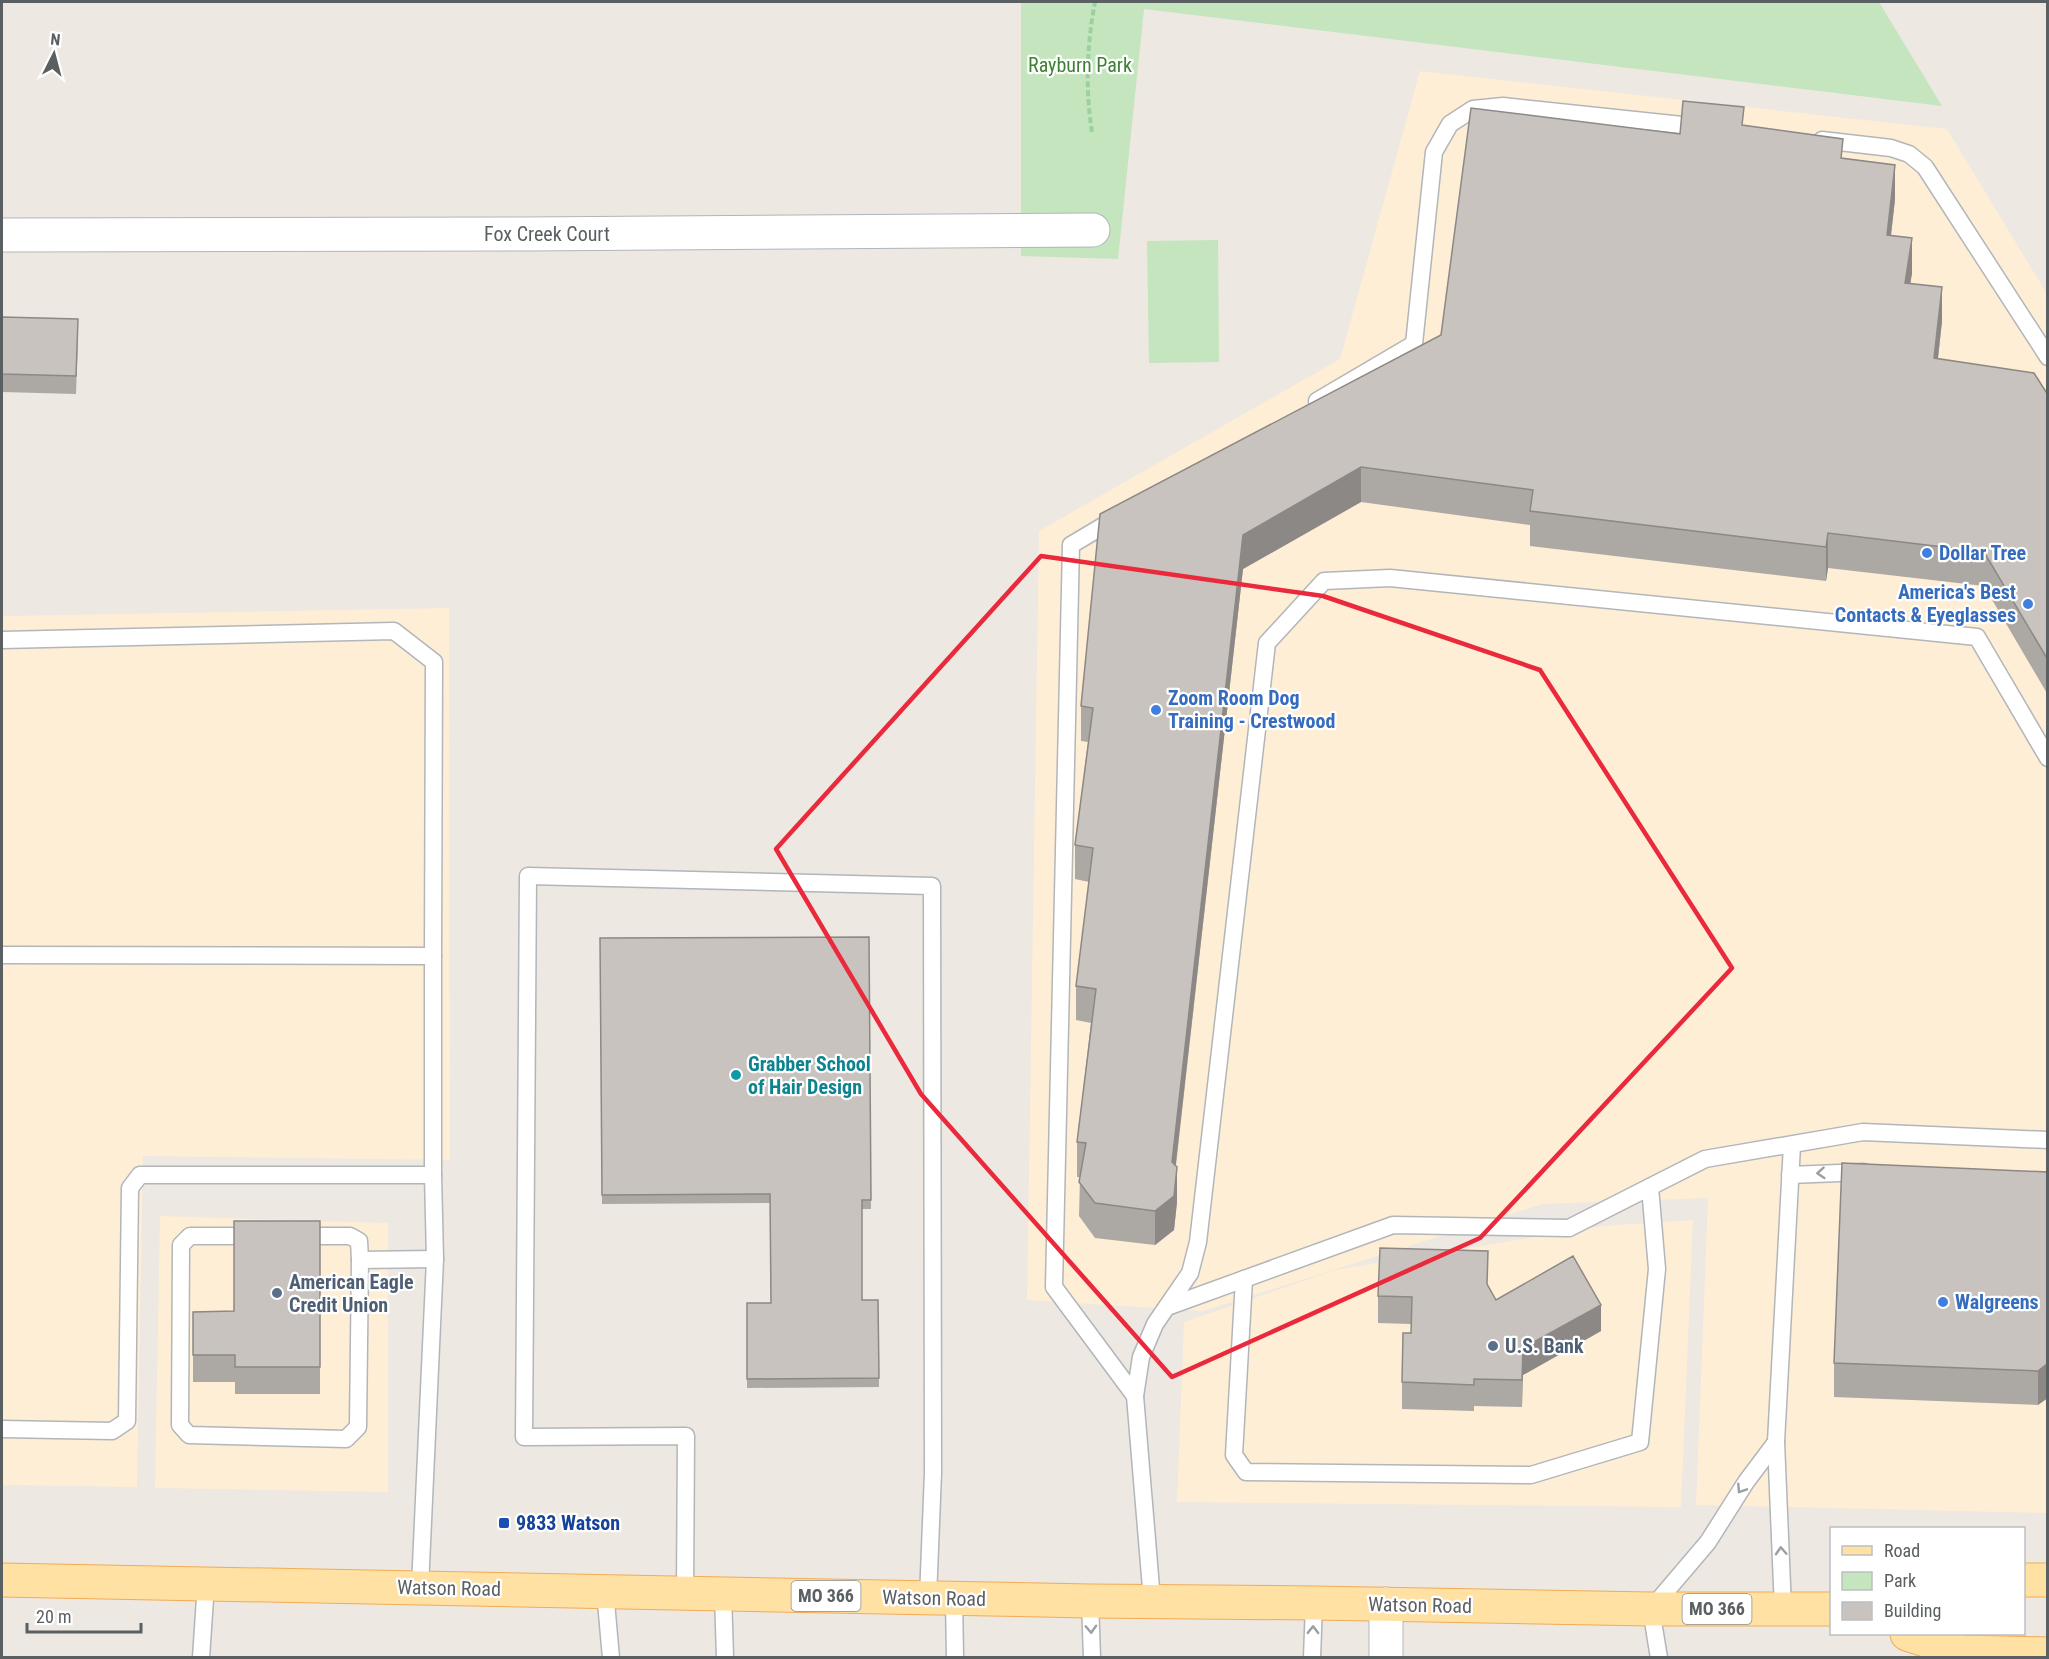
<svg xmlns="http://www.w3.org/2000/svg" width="2049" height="1659" font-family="'Roboto Condensed',sans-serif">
  <rect width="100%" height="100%" fill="#ede8e1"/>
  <g fill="#feeed5">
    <path d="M1420 71 1947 129 2047 294V1513L1696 1505 1708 1198 1543 1204 1203 1311 1027 1300 1039 531 1340 359Z"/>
    <path d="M449 608 450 1160 143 1156 137 1487 2 1485V616Z"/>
    <path d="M160 1216 388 1223V1492L155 1488Z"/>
    <path d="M1693 1220 1681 1507 1177 1502 1184 1322 1335 1270 1602 1226Z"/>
  </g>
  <g fill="#c4e5bd">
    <path d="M1021 2H1879L1942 106 1144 9 1118 259 1021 256Z"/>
    <path d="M1218 240 1219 362 1149 363 1147 241Z"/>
  </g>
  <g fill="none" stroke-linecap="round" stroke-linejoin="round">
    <defs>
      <g id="lane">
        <path d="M1822 140 1891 148 1909 154 1925 167 2048 357"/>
        <path d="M1317 401 1414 344 1434 152 1450 124 1473 109 1503 106 1701 127"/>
        <path d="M1118 517 1071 545 1054 1287 1135 1396"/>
        <path d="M2 640 394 631 434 662 433 956"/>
        <path d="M2 955 433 956V1175L435 1259 420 1587"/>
        <path d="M1790 1175 1864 1172"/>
        <path d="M257 1236H190L181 1245 180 1425 189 1435 346 1439 358 1427 360 1260 435 1259"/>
        <path d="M298 1236H350L359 1241 360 1260"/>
        <path d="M1244 1279 1234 1455 1246 1472 1531 1475 1640 1442 1657 1269 1650 1187"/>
        <path d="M1167 1307 1393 1225 1569 1228 1705 1159 1863 1132 2048 1140"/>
        <path d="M2 1429 112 1431 127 1421 130 1188 140 1175H433"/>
        <path d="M605 1591 611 1658"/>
        <path d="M685 1593 686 1436 524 1437 528 876 932 886 933 1473 928 1598"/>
        <path d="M723 1594 725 1658"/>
        <path d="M954 1598 955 1658"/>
        <path d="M1152 1600 1135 1396 1141 1357 1155 1324 1190 1273 1198 1242 1267 643 1324 581 1390 578 1977 637 2048 758"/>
        <path d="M1090 1601 1092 1658"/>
        <path d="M1783 1609 1776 1442 1792 1145"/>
        <path d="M201 1658 206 1583"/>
        <path d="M1312 1658 1314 1603"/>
        <path d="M1659 1658 1651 1609 1708 1542 1746 1482 1776 1442"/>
      </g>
      <g id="street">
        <path d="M2 235 526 234 1093 230"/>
        <path d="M1386 1658V1604"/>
      </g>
      <g id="primary">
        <path d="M2 1580 1090 1601 1314 1603 1651 1609H1832"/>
        <path d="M2024 1580H2048"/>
        <path d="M1907 1634 1962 1652 2048 1654"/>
      </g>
    </defs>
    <use href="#lane" stroke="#b2b6b9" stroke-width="19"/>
    <use href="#street" stroke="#b2b6b9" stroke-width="35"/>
    <use href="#primary" stroke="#f2ab55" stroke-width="35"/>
    <path stroke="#9cd0a1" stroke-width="4" stroke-dasharray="6 3" stroke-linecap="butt" d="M1092 132C1085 89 1087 44 1095 2"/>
    <use href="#lane" stroke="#fff" stroke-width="16"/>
    <use href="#street" stroke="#fff" stroke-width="33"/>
    <use href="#primary" stroke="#ffe1a4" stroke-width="33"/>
  </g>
  <g fill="#aca8a3">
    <path d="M1744 125 1843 158 1895 199 1891 235 1912 273 1910 283 1942 321 1938 359 2048 395V695L1984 586 1828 568 1826 581 1530 546V525L1361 502 1243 569 1176 1165 1177 1202 1174 1230 1155 1245 1095 1238 1079 1216 1080 1177H1077V1142L1091 1023 1076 1020V986L1089 882 1075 879V845L1088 742 1081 741V706L1441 335 1680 134Z"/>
    <path d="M2 317 78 337 76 394 2 392Z"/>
    <path d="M869 937 871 1209H862V1300H878L879 1387 747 1388V1303H771L770 1203 602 1204 600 938Z"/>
    <path d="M2048 1172 2038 1405 1834 1397V1363Z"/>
    <path d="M320 1221V1394H235V1382H193V1312L234 1311Z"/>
    <path d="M1487 1286 1496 1300 1601 1331 1523 1375 1522 1407 1474 1406V1411L1402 1409V1382L1411 1333V1324L1378 1323V1296Z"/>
  </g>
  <g fill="#8c8885">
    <path d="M1895 165V199L1887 270V235Z"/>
    <path d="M1912 238V273L1905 318V283Z"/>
    <path d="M1942 287V321L1934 393V358Z"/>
    <path d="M1361 467V502L1243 569 1172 1197V1162L1243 535Z"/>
    <path d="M1828 533V568L1826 581V547Z"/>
    <path d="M1177 1167V1202L1174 1230 1155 1245V1211Z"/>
    <path d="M1601 1305V1331L1523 1375 1522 1407 1523 1348Z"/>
    <path d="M2048 1363V1398L2038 1405V1371Z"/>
  </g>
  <g fill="#c8c3be" stroke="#8c8885" stroke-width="1.5">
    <path d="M1683 101 1744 107 1742 125 1843 139 1841 158 1895 165 1887 235 1912 238 1905 283 1942 287 1934 358 2034 373 2048 395V660L1984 552 1828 533 1826 547 1530 511 1533 490 1361 467 1243 535 1172 1162 1177 1167 1174 1196 1155 1211 1095 1203 1079 1182 1086 1143 1077 1142 1096 989 1076 986 1093 848 1075 845 1093 708 1081 706 1100 514 1441 335 1471 108 1680 134Z"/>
    <path d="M2 317 78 319 76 376 2 374Z"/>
    <path d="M869 937 871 1200H862V1300H878L879 1378 747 1379V1303H771L770 1194 602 1195 600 938Z"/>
    <path d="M1842 1163 2048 1172V1363L2038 1371 1834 1363Z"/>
    <path d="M234 1221H320V1367H235V1355H193V1312L234 1311Z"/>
    <path d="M1380 1248 1488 1251 1487 1284 1496 1300 1573 1256 1601 1305 1523 1348 1522 1380 1474 1379V1385L1402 1382 1403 1333H1411L1412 1297 1378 1296Z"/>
  </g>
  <defs><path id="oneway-chevron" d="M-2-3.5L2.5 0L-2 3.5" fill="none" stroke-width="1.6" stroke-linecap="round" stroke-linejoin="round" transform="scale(1.5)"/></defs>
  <g stroke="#9c9fa1">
    <use href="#oneway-chevron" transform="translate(1821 1173) rotate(176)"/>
    <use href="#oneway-chevron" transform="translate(1741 1489) rotate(123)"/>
    <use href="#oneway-chevron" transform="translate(1781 1551) rotate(-93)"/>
    <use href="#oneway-chevron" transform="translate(1091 1629) rotate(88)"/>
    <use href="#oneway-chevron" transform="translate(1313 1630) rotate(-89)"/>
  </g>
  <path fill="none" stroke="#ea2a3c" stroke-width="4.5" stroke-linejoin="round" d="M1041 556 1323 596 1540 670 1732 968 1480 1238 1172 1377 921 1094 776 849Z"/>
  <g fill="#3f7fe0" stroke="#fff" stroke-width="2">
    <circle cx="1927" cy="553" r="6"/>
    <circle cx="2028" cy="604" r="6"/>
    <circle cx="1156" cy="710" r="6"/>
    <circle cx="1943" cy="1302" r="6"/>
  </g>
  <circle fill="#0f9aa8" stroke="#fff" stroke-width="2" cx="736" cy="1075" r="6"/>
  <g fill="#5c6f8a" stroke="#fff" stroke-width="2">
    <circle cx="277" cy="1293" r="6"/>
    <circle cx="1493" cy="1346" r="6"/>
  </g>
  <rect fill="#1a4fb4" stroke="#fff" stroke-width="2" x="498" y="1517" width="12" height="12" rx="3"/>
  <g text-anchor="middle" stroke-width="4.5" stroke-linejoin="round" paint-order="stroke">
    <g fill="#fff" stroke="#8c8f91" stroke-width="1.5">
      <rect x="791.5" y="1581" width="69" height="30" rx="4.5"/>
      <rect x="1682.5" y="1594" width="69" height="30" rx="4.5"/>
    </g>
    <g font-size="18" font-weight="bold" fill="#5a5f62">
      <text x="826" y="1602">MO 366</text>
      <text x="1717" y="1615">MO 366</text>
    </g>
    <g font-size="20" fill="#3d8133" stroke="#fff">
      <text x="1080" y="72">Rayburn Park</text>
    </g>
    <g font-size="20" fill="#5a5f62" stroke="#fff">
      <text x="547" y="241">Fox Creek Court</text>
      <text transform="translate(449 1588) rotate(1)" y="7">Watson Road</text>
      <text transform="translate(934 1598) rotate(1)" y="7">Watson Road</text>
      <text transform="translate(1420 1605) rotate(1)" y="7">Watson Road</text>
    </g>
    <g font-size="20" font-weight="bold" fill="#366cbe" stroke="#fff" text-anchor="start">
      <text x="1939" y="560">Dollar Tree</text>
      <text x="2016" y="599" text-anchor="end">America's Best<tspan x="2016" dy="23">Contacts &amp; Eyeglasses</tspan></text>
      <text x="1168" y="705">Zoom Room Dog<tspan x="1168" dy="23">Training - Crestwood</tspan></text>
      <text x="1955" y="1309">Walgreens</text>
    </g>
    <g font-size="20" font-weight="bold" fill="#0d838f" stroke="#fff" text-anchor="start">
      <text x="748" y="1071">Grabber School<tspan x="748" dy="23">of Hair Design</tspan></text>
    </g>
    <g font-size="20" font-weight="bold" fill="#4e5e75" stroke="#fff" text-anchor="start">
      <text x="289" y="1289">American Eagle<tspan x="289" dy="23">Credit Union</tspan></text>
      <text x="1505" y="1353">U.S. Bank</text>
    </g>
    <g font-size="20" font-weight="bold" fill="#164399" stroke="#fff" text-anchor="start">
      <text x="516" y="1530">9833 Watson</text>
    </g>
  </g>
  <rect width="2049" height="1659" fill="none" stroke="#5a5f62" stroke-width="6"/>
  <rect x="1830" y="1527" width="195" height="108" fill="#ffffff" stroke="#bdbfc0" stroke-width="1.5"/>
  <rect x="1842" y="1546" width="30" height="9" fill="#ffe1a4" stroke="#bdbfc0" stroke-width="1.5"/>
  <text x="1884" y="1557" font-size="18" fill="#5a5f62">Road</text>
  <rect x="1842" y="1572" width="30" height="18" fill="#c4e5bd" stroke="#bdbfc0" stroke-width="1.5"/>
  <text x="1884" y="1587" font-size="18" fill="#5a5f62">Park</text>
  <rect x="1842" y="1602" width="30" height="18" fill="#c8c3be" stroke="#bdbfc0" stroke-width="1.5"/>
  <text x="1884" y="1617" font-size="18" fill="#5a5f62">Building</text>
  <g transform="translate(54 54) rotate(6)" stroke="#ffffff" stroke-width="4.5" paint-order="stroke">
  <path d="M0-4.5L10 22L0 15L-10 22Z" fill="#5a5f62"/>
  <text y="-9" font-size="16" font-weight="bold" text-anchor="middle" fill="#5a5f62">N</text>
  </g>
  <path d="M27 1623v9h114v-9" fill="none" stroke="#5a5f62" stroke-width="3"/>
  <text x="36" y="1623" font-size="18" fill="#5a5f62" stroke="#ffffff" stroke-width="4.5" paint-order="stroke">20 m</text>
</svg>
